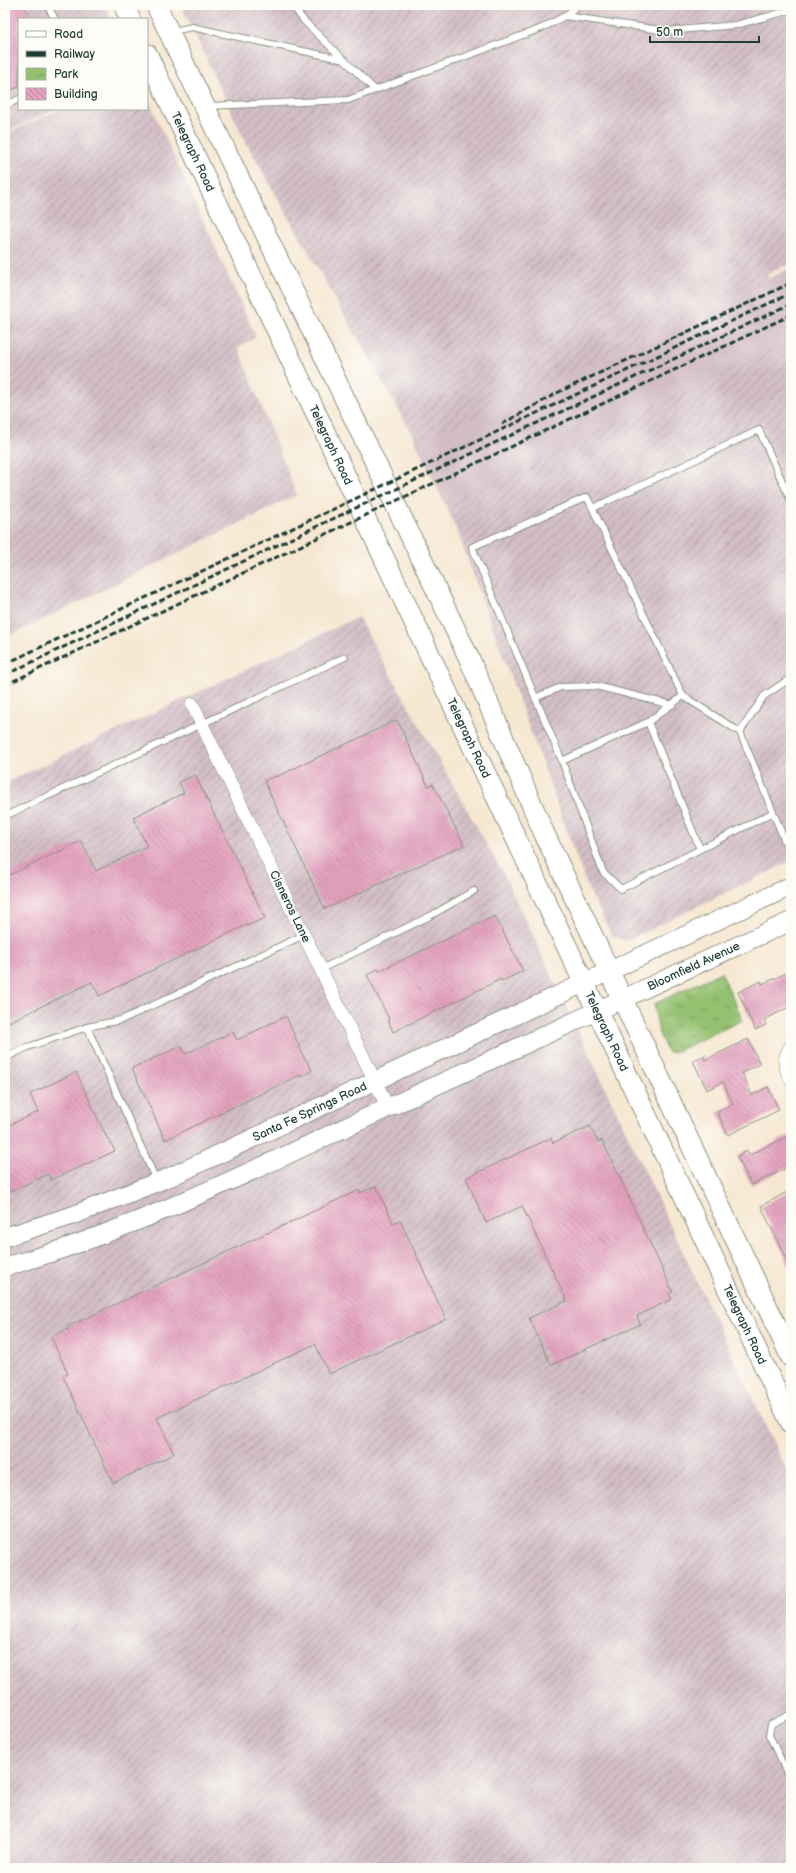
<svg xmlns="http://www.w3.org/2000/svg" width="796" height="1873" font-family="'Balsamiq Sans',sans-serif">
  <defs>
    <pattern id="industrial-furrows" width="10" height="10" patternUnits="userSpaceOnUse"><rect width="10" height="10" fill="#d2bdc5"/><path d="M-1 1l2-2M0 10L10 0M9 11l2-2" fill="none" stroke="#aa9ba1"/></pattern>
    <pattern id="park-tufts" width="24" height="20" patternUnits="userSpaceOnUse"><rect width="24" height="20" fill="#94c16f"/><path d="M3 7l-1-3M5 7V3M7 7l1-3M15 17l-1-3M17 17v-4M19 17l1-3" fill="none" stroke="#789e5c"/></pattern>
    <pattern id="building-back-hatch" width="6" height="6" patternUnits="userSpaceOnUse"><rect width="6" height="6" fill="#e4a2bf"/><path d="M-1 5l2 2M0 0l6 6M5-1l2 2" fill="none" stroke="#b8859c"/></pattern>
  </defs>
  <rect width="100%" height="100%" fill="#fdfcf7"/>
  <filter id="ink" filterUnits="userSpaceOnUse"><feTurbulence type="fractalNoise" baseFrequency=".025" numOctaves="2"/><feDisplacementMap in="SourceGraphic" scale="8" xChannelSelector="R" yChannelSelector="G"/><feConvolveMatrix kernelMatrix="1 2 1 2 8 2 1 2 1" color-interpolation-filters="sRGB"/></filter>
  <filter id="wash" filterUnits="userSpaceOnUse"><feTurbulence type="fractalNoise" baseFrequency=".012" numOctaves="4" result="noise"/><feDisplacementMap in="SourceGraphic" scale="16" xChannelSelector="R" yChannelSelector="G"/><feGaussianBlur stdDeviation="0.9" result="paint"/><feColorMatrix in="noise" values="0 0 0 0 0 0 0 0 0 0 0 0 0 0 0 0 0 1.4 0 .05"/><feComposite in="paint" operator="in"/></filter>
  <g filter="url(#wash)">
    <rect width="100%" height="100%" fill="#f6e7d1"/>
    <g fill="url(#industrial-furrows)">
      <path d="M5 5H105L112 19H19V109H56L5 132Z"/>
      <path d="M181 5H791V263L767 274 791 325V861L626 941 612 936 587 886 456 528 411 432 243 137Z"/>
      <path d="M147 97 256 337 238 347 297 495 5 638V134L61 109H147Z"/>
      <path d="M358 617 504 875 791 1479V1868H5V783Z"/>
    </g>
    <path fill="#d2bdc5" d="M791 268V340L445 503 420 449 422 442Z"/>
    <path fill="url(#park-tufts)" stroke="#5a7f52" d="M721 972 743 1020 677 1051 668 1053 659 1034 654 1004Z"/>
    <g id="blocks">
      <g fill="url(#building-back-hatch)">
        <path d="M5 5H24L31 19H19V87L5 93Z"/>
        <path d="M397 720 428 786 433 784 464 845 325 909 264 781 275 776 276 777Z"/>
        <path d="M195 775 265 918 247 926 246 925 99 996 92 982 5 1024V877L81 841 96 871 147 846 133 817 184 793 179 782Z"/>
        <path d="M495 916 523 971 502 981 501 979 393 1032 388 1020 389 1019 367 975 378 969 379 971Z"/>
        <path d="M791 971V1006L764 1020 766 1025 755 1030 738 992 761 981 762 984Z"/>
        <path d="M286 1016 305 1060 306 1059 312 1071 300 1077V1075L165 1140 132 1068 181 1046 185 1054 233 1032 237 1040Z"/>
        <path d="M748 1039 760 1064 742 1073 752 1095 768 1087 779 1110 728 1135 717 1112 733 1104 723 1082 707 1090 693 1061 703 1056 705 1060Z"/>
        <path d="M76 1072 108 1140H109L115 1151 51 1180 48 1174 5 1194V1127L38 1112 30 1094Z"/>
        <path d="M590 1126 598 1142 602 1140 673 1292 669 1294 672 1299 637 1316 640 1324 551 1365 529 1318 567 1301 522 1206 486 1223 466 1178 551 1138 553 1143Z"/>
        <path d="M791 1135V1166L751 1185 737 1156 747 1151 749 1155Z"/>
        <path d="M376 1186 393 1223 400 1220 446 1319 329 1374 315 1344 157 1418 174 1454 113 1483 63 1376 68 1374 51 1337 68 1329 67 1327 359 1190 360 1193Z"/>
        <path d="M791 1190V1225L790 1222 786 1224 791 1234V1270L761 1206Z"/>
      </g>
    </g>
  </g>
  <g filter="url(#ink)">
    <use href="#blocks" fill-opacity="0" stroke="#8a9282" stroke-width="1"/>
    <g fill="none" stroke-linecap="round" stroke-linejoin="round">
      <defs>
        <g id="lane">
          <path d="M47 5 55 19"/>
          <path d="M292 5 304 21 375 90"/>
          <path d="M565 16 667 31 736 25 791 10"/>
          <path d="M173 31 192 27 345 60"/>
          <path d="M5 106 19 99"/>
          <path d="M208 106 348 100 542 28 565 16 578 5"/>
          <path d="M593 508 759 430 791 501"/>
          <path d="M535 698 561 687 596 686 672 705"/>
          <path d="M648 722 683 696"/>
          <path d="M740 732 764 696 791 678"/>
          <path d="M562 761 648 722 700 849"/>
          <path d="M772 813 621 889 603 872 562 761 472 547 587 497 683 696 740 732 791 856"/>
          <path d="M5 816 345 657"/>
          <path d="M321 969 430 916 474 891"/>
          <path d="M87 1027 156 1180"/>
          <path d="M5 1058 28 1047 87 1027 121 1020 304 935"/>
          <path d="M791 1714 771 1724 769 1735 791 1781"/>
        </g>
        <g id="street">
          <path id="s1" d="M192 704 388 1108"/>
          <path d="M791 1046C782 1061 784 1065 791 1080"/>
        </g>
        <g id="secondary">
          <path id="s2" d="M5 1237 71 1216 170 1177 791 886"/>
          <path id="s3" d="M5 1267C131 1231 249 1172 368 1117 509 1052 650 986 791 921"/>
        </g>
        <g id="primary">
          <path d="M124 5 130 19"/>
          <path d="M156 5 469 658 544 833 791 1357"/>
          <path id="s4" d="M147 54 791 1423"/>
        </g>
      </defs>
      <use href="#lane" stroke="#8a9282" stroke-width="8"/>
      <use href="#street" stroke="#8a9282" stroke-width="14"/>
      <use href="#secondary" stroke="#8a9282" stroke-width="20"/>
      <use href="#primary" stroke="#8a9282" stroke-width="22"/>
      <use href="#lane" stroke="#fff" stroke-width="6"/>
      <use href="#street" stroke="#fff" stroke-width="13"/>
      <use href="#secondary" stroke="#fff" stroke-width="18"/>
      <use href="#primary" stroke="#fff" stroke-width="20"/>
      <g stroke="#1f3d34" stroke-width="3" stroke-dasharray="6 3" stroke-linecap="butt">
        <path d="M502 424 559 392 791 283"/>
        <path d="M5 664 791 293"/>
        <path d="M5 675 326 522 791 304"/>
        <path d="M5 685 791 315"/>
      </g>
    </g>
  </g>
  <g text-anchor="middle" stroke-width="4" stroke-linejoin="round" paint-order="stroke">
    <g font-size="12" fill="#1f3d34" stroke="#fdfcf7">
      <text dy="4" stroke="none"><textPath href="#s4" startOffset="108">Telegraph Road</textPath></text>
      <text dy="4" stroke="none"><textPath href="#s4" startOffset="432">Telegraph Road</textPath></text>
      <text dy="4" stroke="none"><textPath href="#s4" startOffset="756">Telegraph Road</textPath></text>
      <text dy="4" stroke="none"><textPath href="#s1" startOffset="225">Cisneros Lane</textPath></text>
      <text dy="4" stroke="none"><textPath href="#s3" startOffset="752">Bloomfield Avenue</textPath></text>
      <text dy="4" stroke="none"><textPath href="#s4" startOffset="1080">Telegraph Road</textPath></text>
      <text dy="4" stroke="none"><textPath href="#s2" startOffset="330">Santa Fe Springs Road</textPath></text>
      <text dy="4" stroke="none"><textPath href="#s4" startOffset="1404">Telegraph Road</textPath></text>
    </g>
  </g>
  <rect width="796" height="1873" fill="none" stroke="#fdfcf7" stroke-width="20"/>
  <rect x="18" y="18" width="130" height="92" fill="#fdfcf7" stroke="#a4b0a9"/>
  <rect x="26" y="31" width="20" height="6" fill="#ffffff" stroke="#a4b0a9"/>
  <text x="54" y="38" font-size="12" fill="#1f3d34">Road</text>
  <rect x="26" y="51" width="20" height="6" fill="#1f3d34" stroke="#a4b0a9"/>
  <text x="54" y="58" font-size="12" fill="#1f3d34">Railway</text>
  <rect x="26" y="68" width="20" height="12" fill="url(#park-tufts)" stroke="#a4b0a9"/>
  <text x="54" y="78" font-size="12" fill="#1f3d34">Park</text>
  <rect x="26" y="88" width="20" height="12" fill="url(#building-back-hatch)" stroke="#a4b0a9"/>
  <text x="54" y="98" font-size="12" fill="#1f3d34">Building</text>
  <path d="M650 36v6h109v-6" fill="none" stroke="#1f3d34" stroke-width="2"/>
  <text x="656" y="36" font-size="12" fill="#1f3d34" stroke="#fdfcf7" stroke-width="3" paint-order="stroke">50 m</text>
</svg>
